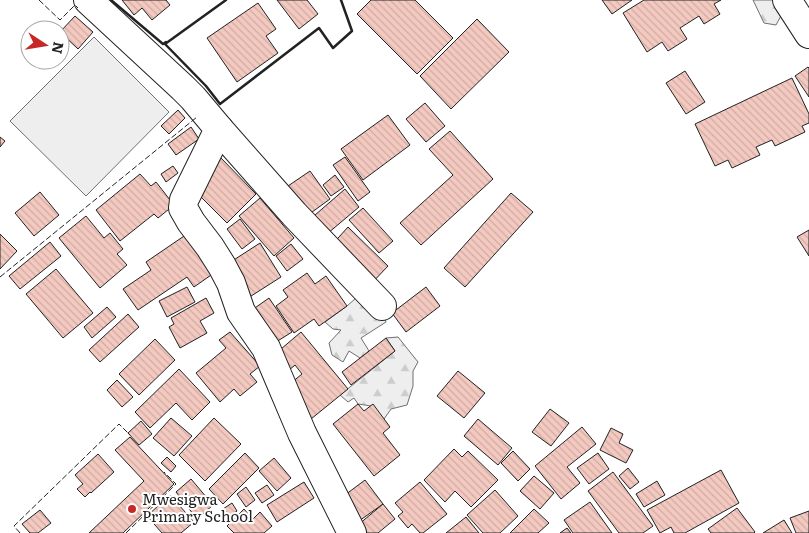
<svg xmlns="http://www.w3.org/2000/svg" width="809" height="533" font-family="Literata,serif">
  <defs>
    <pattern id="forest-firs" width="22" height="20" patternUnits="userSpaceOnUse" patternTransform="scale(1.25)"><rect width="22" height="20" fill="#eee"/><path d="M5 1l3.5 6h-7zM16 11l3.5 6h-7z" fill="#ccc"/></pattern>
    <pattern id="building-back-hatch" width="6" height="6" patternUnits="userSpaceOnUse" patternTransform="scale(1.25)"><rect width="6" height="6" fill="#f3c9c0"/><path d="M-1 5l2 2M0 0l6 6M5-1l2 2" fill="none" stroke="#d0aca5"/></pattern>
  </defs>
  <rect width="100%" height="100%" fill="#fff"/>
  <g fill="url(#forest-firs)" stroke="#6f6f6f">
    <path d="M753 0H777L783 12 776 25 764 23Z"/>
    <path d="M356 298 382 306 386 322 361 338 369 351 360 358 349 351 343 362 332 355 329 343 341 330 333 329 325 322 347 306Z"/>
    <path d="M398 337 418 362 413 371V386L407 405 391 409 384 419 371 406 358 404 354 398 348 402 340 395 395 351 386 338Z"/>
  </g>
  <path fill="#eee" stroke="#6f6f6f" d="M94 37 169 112 86 196 10 121Z"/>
  <g fill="url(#building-back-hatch)" stroke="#222">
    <path d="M122 0H166L170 5 152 20 142 8 134 15Z"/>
    <path d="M277 0H307L318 14 299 29Z"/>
    <path d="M371 0H415L453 38 417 74 357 14Z"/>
    <path d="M602 0H632L612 14Z"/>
    <path d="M644 0H721L714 4 720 14 704 24 699 16 680 28 687 39 668 51 662 42 647 52 623 13Z"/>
    <path d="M258 3 276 29 266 36 278 53 237 82 207 38Z"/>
    <path d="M75 16 93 32 78 49 60 32Z"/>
    <path d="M477 19 509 52 451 109 420 76Z"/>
    <path d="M808 67 809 68V97L795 76Z"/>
    <path d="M685 71 705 102 686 114 666 83Z"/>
    <path d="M792 78 809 114V123L802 126 805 132 775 146 772 140 756 147 760 155 732 168 728 160 715 166 695 124Z"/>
    <path d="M425 103 445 126 426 142 406 119Z"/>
    <path d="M178 110 185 118 169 134 161 126Z"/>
    <path d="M388 115 410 145 363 180 341 149Z"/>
    <path d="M191 127 199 139 176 155 168 144Z"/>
    <path d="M450 131 493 179 421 245 400 223 453 175 429 149Z"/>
    <path d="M0 137 5 141 0 147Z"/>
    <path d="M220 157 256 194 227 223 194 190Z"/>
    <path d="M345 157 370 192 358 201 333 165Z"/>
    <path d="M173 166 178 173 166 182 161 174Z"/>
    <path d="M310 171 330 199 308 215 288 186Z"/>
    <path d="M140 174 151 186 156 182 174 205 158 218 154 214 120 241 96 210Z"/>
    <path d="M335 175 344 187 331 196 323 185Z"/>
    <path d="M345 189 359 207 321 239 307 222Z"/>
    <path d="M40 192 59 215 34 236 15 213Z"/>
    <path d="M511 193 533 212 465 287 444 268Z"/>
    <path d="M260 198 294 238 274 256 239 216Z"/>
    <path d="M363 208 393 241 379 253 349 220Z"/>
    <path d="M86 216 104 238 110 233 123 249 117 254 127 265 100 288 59 238Z"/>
    <path d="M240 219 255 239 242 249 227 229Z"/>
    <path d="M348 227 388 266 369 286 329 248Z"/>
    <path d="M809 230V256L797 237Z"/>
    <path d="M0 234 17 251 0 269Z"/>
    <path d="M187 234 214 273 194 287 187 277 138 310 123 289 151 270 146 262Z"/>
    <path d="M50 242 61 256 20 289 9 276Z"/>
    <path d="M260 243 281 277 248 298 226 265Z"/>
    <path d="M291 244 303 259 287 271 276 256Z"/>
    <path d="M56 269 93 313 63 338 26 294Z"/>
    <path d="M307 273 315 284 326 276 347 306 319 326 314 319 294 333 276 306 288 297 283 290Z"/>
    <path d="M187 287 195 302 167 317 159 301Z"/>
    <path d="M426 287 440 306 406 332 392 313Z"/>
    <path d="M206 298 214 313 200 321 207 333 180 348 169 327 174 324 171 318Z"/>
    <path d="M269 298 292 332 276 342 252 310Z"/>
    <path d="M107 307 116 317 92 338 84 327Z"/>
    <path d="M128 314 139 327 100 362 89 350Z"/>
    <path d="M230 332 260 366 250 374 257 382 240 396 234 389 220 402 196 373 226 348 219 340Z"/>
    <path d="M301 332 348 389 311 419 286 387 302 374 295 365 288 371 274 355Z"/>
    <path d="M386 338 395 351 351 385 342 372Z"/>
    <path d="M155 339 175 360 139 395 119 374Z"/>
    <path d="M179 369 210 402 192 420 176 403 150 428 135 412Z"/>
    <path d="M458 371 485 393 464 418 437 396Z"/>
    <path d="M117 380 133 397 122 407 107 390Z"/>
    <path d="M358 404 364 411 373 404 390 427 383 433 400 455 374 476 333 424Z"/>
    <path d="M550 409 569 423 551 446 532 432Z"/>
    <path d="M171 418 192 436 174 456 153 438Z"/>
    <path d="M214 418 241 444 205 481 179 455Z"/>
    <path d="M478 419 512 448 498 465 464 436Z"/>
    <path d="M141 421 152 434 139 445 128 433Z"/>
    <path d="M582 427 596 444 567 467 580 483 561 499 535 466Z"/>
    <path d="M611 428 623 434 619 443 633 450 626 463 600 450Z"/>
    <path d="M130 437 174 484 123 533H89L144 481 115 450Z"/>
    <path d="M454 449 462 457 468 451 498 480 471 507 455 491 445 502 424 480Z"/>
    <path d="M513 451 530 469 518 481 501 463Z"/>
    <path d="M245 453 259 468 223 504 209 489Z"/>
    <path d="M598 453 609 469 589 484 577 468Z"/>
    <path d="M98 454 114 472 91 493 90 492 85 497 77 489 83 484 75 475Z"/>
    <path d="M167 457 176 466 171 472 161 463Z"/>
    <path d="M274 458 291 478 277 491 259 471Z"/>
    <path d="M628 468 639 482 630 489 619 476Z"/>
    <path d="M721 470 739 503 685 533H674L671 527 660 533 647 510Z"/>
    <path d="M613 472 653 526 643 533H619L588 491Z"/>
    <path d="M534 476 554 493 540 509 520 491Z"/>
    <path d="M191 479 213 505 197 519 176 492Z"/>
    <path d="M365 480 383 504 359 521 341 498Z"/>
    <path d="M657 481 665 495 644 507 636 494Z"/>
    <path d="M304 482 314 498 277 522 267 505Z"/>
    <path d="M420 482 447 514 423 533H420L412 524 408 528 398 516 403 512 395 503Z"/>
    <path d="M267 485 274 495 262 503 255 493Z"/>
    <path d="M246 487 255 500 246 507 237 494Z"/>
    <path d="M495 490 518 516 500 533H483L467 515Z"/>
    <path d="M170 495 194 522 181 533H162L147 516Z"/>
    <path d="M590 502 612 533H573L564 520Z"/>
    <path d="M232 503 237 511 228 517 223 509Z"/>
    <path d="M383 504 395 519 378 533H364L358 525Z"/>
    <path d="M737 508 755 532 754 533H711L708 529Z"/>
    <path d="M244 509 253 519 260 512 272 526 264 533H234L227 526Z"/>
    <path d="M534 509 549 523 538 533H510Z"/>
    <path d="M40 510 51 523 38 533H30L22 524Z"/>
    <path d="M809 511V533H796L790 518Z"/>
    <path d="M466 517 479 533H446Z"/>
    <path d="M784 520 792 533H763Z"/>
    <path d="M567 528 571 533H560Z"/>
  </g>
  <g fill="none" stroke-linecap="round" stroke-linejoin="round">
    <defs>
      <g id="minor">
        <path d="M88 0 183 88 193 98 219 129 184 200 183 208 191 222 210 247 222 266 231 283 241 312 266 348 302 433 352 533"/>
        <path d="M787 0 809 34"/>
        <path d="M219 129 294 214 382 306"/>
      </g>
    </defs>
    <use href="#minor" stroke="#222" stroke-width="30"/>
    <use href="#minor" stroke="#fff" stroke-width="28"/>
    <g stroke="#222" stroke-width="1" stroke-dasharray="6 2.5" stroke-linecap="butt">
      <path d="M39 0 60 20 75 5 78 8"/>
      <path d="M0 277 197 117"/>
      <path d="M20 533 14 526 119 424 130 435"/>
      <path d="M126 533 176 484 164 472"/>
    </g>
    <g stroke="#222" stroke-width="2.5">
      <path d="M111 0 163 44 166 42"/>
      <path d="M226 0 165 44 206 86 220 104 319 28 333 48 352 31 341 0"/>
    </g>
  </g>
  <circle fill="#c62828" stroke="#fff" stroke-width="2" cx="132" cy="509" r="5"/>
  <g text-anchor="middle" stroke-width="4" stroke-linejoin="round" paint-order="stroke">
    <g font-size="15" fill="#222" stroke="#fff" text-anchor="start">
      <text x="142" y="505">Mwesigwa<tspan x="142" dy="17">Primary School</tspan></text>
    </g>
  </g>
  <g transform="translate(45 45) rotate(102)"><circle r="24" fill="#ffffff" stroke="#a7a7a7"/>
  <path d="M0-4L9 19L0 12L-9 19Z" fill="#c62828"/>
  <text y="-8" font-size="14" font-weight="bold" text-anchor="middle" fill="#222222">N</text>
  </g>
</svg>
